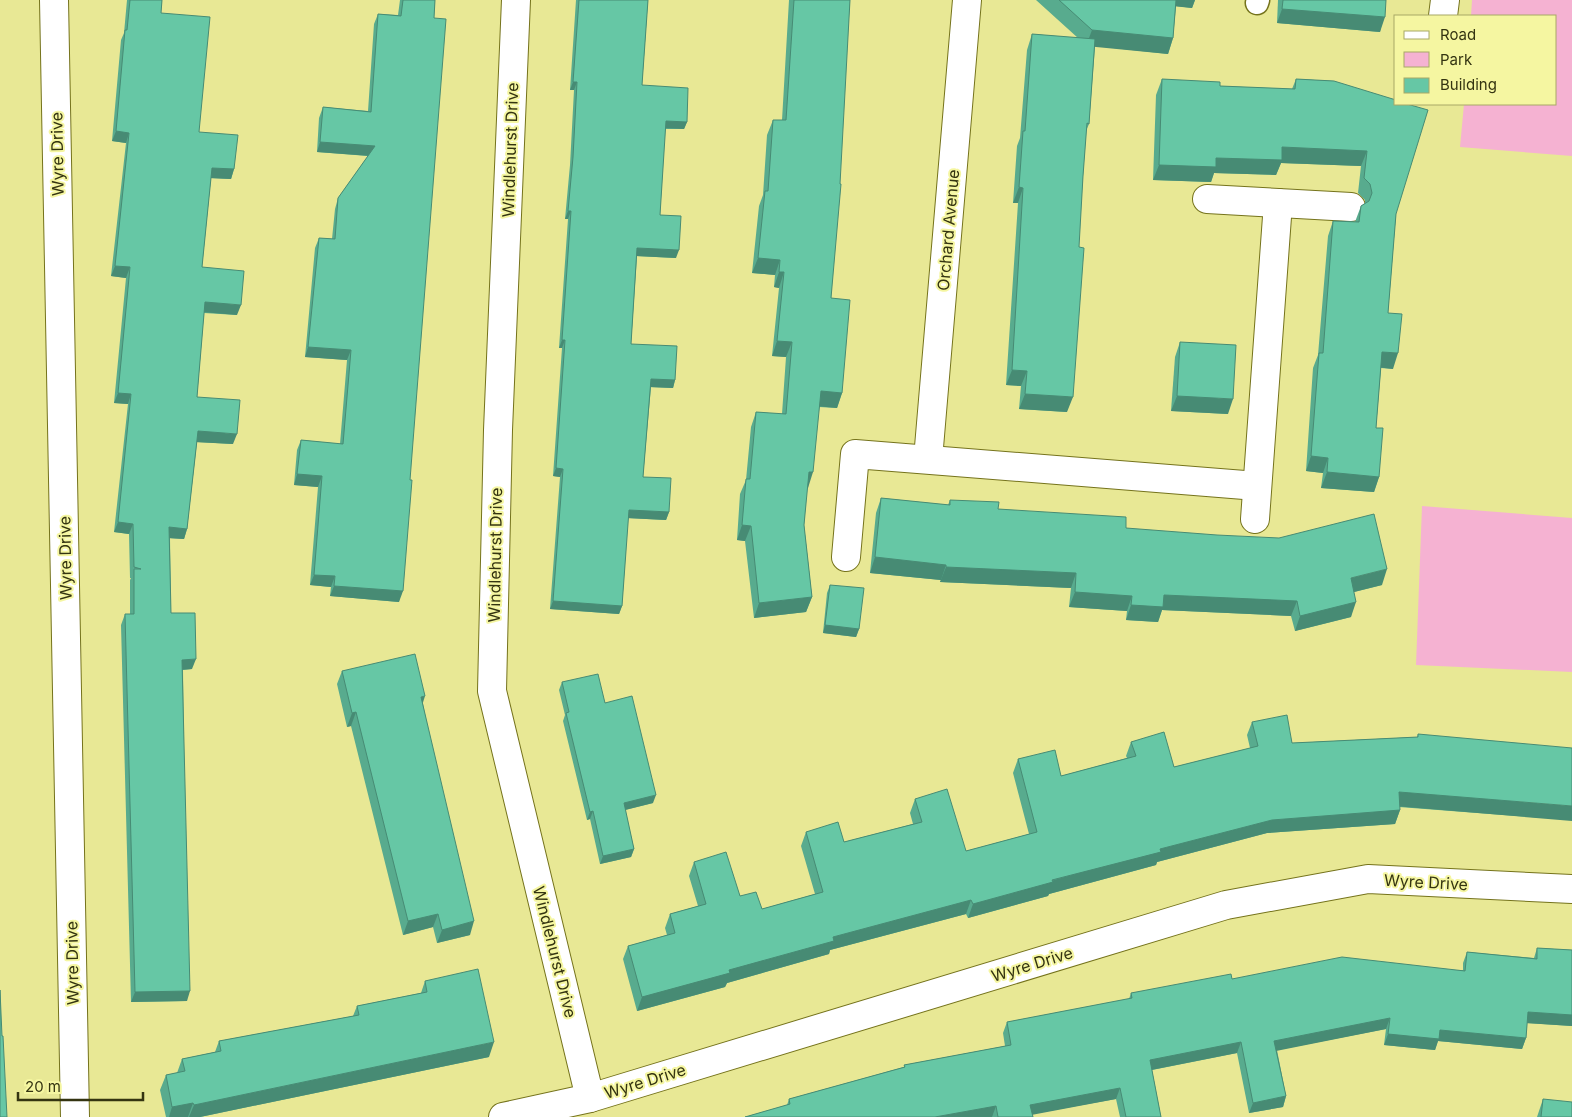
<svg xmlns="http://www.w3.org/2000/svg" width="1572" height="1117" font-family="Inter,sans-serif">
  <rect width="100%" height="100%" fill="#e8e895"/>
  <g fill="#f5b2d2">
    <path d="M1472 0H1572V156L1460 147 1464 104H1556V16H1471Z"/>
    <path d="M1422 506 1572 518V672L1416 665Z"/>
  </g>
  <g fill="none" stroke-linecap="round" stroke-linejoin="round">
    <defs>
      <path id="service" d="M1257 3 1258 0"/>
      <g id="minor">
        <path d="M54 0 75 1117"/>
        <path d="M516 0 498 430 492 691 590 1098"/>
        <path d="M1443 16 1445 0"/>
        <path d="M1207 199 1351 207"/>
        <path d="M928 459 967 0"/>
        <path d="M1255 519 1278 203"/>
        <path d="M846 557 855 454 1257 486"/>
        <path d="M503 1117 590 1098 1226 905 1368 879 1572 889"/>
      </g>
    </defs>
    <use href="#service" stroke="#75731c" stroke-width="25"/>
    <use href="#minor" stroke="#75731c" stroke-width="30"/>
    <use href="#service" stroke="#fff" stroke-width="22"/>
    <use href="#minor" stroke="#fff" stroke-width="28"/>
  </g>
  <g fill="#58ab8e">
    <path d="M127 0H162L161 13 199 132 234 169 231 179 211 178 202 267 237 315 204 313 197 397 233 444 197 442 187 529 184 539 170 538 171 613 192 669 183 670 187 1001 131 1002 121 625 125 614H130V580L131 578H130L129 534 114 532 128 404 114 403 126 278 111 276 126 143 112 141 121 40 124 33Z"/>
    <path d="M400 0H435L399 602 330 596 331 587 310 585 318 487 294 485 297 450 301 440 340 444 347 360 305 357 315 248 319 238 332 239 335 209 338 198 368 156 317 152 319 118 323 107 368 111 374 24 378 14 398 15Z"/>
    <path d="M576 0H648L642 85 687 122 684 129H665L660 215 676 258 637 256 631 344 675 380 673 388 651 387 643 477 669 512 666 520 628 518 622 606 619 614 550 609 560 477 553 476 562 348H559L568 219H565L570 165 574 90H570Z"/>
    <path d="M789 0H850L831 298 842 393 837 408 819 407 807 488 804 525 812 597 806 612 754 618 745 541 737 540 740 494 746 480 751 427 756 412 782 414 786 357 772 356 779 288 774 287 775 275 752 273 759 206 763 195 767 135 773 120H782Z"/>
    <path d="M1036 0H1195L1192 8 1176 6 1173 38 1168 54 1095 46 1089 124 1086 131 1083 176 1067 412 1019 409 1021 386 1006 385 1018 203H1013L1017 146 1020 138 1027 50 1032 34 1078 38Z"/>
    <path d="M1278 0H1386L1380 32 1277 23Z"/>
    <path d="M1162 79 1220 86 1292 89 1296 79 1334 81 1396 214 1388 313 1393 369 1381 368 1376 428 1379 477 1374 492 1321 488 1323 473 1306 471 1313 368 1318 355 1328 236 1333 221 1355 222 1361 206 1365 203V200L1358 193 1361 166 1281 163 1276 175 1214 173 1211 182 1153 180 1156 95Z"/>
    <path d="M1180 342 1228 414 1171 411 1175 357Z"/>
    <path d="M881 498 948 505 950 500 998 509 1126 528 1382 585 1354 592 1351 617 1295 631 1291 616 1162 610 1158 622 1126 620 1127 611 1069 607 1071 588 940 582 941 580 870 573 876 513Z"/>
    <path d="M830 585 859 629 856 637 823 633 827 593Z"/>
    <path d="M342 671 423 704 470 935 437 943 433 927 403 935 351 726 347 727 337 684Z"/>
    <path d="M562 682 605 703 653 803 625 810 634 849 631 857 600 864 590 819 587 820 563 721 565 715 559 690Z"/>
    <path d="M1252 722 1292 743 1417 737 1418 734 1543 818 1399 807 1400 810 1395 824 1267 833 1157 862 1156 865 1049 894 1048 896 968 918 966 914 830 950 829 954 727 983 725 987 637 1011 623 959 628 946 667 935 665 928 670 914 698 906 689 876 694 862 740 896 762 909 815 894 801 846 806 832 844 842 913 824 910 813 915 799 966 851 1029 834 1013 773 1018 759 1061 776 1127 758 1126 756 1131 742 1174 767 1250 748 1247 735Z"/>
    <path d="M1537 948 1572 950V1026L1527 1023 1526 1038 1522 1049 1438 1041 1435 1050 1384 1045 1386 1029 1277 1050 1286 1096 1283 1107 1249 1113 1237 1053 1152 1070 1161 1117H1120L1116 1099 1032 1114 1033 1117H745L787 1105 789 1099 904 1067V1065L1005 1046 1003 1033 1007 1022 1129 999 1131 993 1232 979 1463 970V963L1467 952 1534 958Z"/>
    <path d="M425 981 489 1057 200 1117H166L160 1090 166 1075 177 1073 182 1059 215 1052 219 1041 353 1016 357 1006 421 993Z"/>
    <path d="M1543 1099 1572 1117H1537Z"/>
  </g>
  <g fill="#478b74">
    <path d="M1174 0H1195L1192 8 1172 6Z"/>
    <path d="M1282 9 1385 17 1380 32 1277 23Z"/>
    <path d="M1092 30 1173 38 1168 54 1086 46Z"/>
    <path d="M573 82H577L574 90H570Z"/>
    <path d="M666 121 687 122 684 129 663 128Z"/>
    <path d="M116 131 129 133 126 143 112 141Z"/>
    <path d="M320 142 375 146 371 156 317 152Z"/>
    <path d="M1282 147 1367 151 1361 166 1281 163 1276 175 1214 173 1211 182 1153 180 1159 165 1216 158Z"/>
    <path d="M212 168 234 169 231 179 208 178Z"/>
    <path d="M1019 187 1023 188 1018 203H1013Z"/>
    <path d="M568 211H571L568 219H565Z"/>
    <path d="M637 248 679 250 676 258 635 256Z"/>
    <path d="M758 258 780 260 775 275 752 273Z"/>
    <path d="M115 266 130 267 126 278 111 276Z"/>
    <path d="M779 272H784L779 288 774 287Z"/>
    <path d="M205 302 241 305 237 315 202 312Z"/>
    <path d="M562 340H565L562 348H559Z"/>
    <path d="M777 341 792 342 786 357 772 356Z"/>
    <path d="M308 347 351 350 347 360 305 357Z"/>
    <path d="M1382 352 1398 353 1393 369 1376 367Z"/>
    <path d="M1012 370 1027 371 1021 386 1006 385Z"/>
    <path d="M651 379 675 380 673 388 648 387Z"/>
    <path d="M821 391 842 393 837 408 815 406Z"/>
    <path d="M118 393 131 394 128 404 114 403Z"/>
    <path d="M1025 394 1073 397 1067 412 1019 409Z"/>
    <path d="M1177 396 1233 399 1228 414 1171 411Z"/>
    <path d="M198 431 237 434 233 444 194 442Z"/>
    <path d="M1311 456 1328 458 1323 473 1306 471Z"/>
    <path d="M556 468 563 469 560 477 553 476Z"/>
    <path d="M809 472H813L808 488 803 487Z"/>
    <path d="M1327 472 1379 477 1374 492 1321 488Z"/>
    <path d="M297 474 322 476 318 487 294 485Z"/>
    <path d="M629 510 669 512 666 520 626 518Z"/>
    <path d="M118 522 133 524 129 534 114 532Z"/>
    <path d="M742 525 751 526 745 541 737 540Z"/>
    <path d="M169 527 187 529 184 539 166 538Z"/>
    <path d="M875 557 946 565 941 580 870 573Z"/>
    <path d="M946 567 1076 573 1071 588 940 582Z"/>
    <path d="M1387 569 1382 585 1346 594 1351 578Z"/>
    <path d="M314 575 335 576 331 587 310 585Z"/>
    <path d="M334 586 403 591 399 602 330 596Z"/>
    <path d="M1075 592 1132 596 1127 611 1069 607Z"/>
    <path d="M1164 595 1297 601 1291 616 1162 610 1158 622 1126 620 1131 605Z"/>
    <path d="M812 597 806 612 754 618 759 603Z"/>
    <path d="M553 601 622 606 619 614 550 609Z"/>
    <path d="M1356 602 1351 617 1295 631 1300 616Z"/>
    <path d="M825 625 859 629 856 637 823 633Z"/>
    <path d="M196 659 192 669 179 670 182 660Z"/>
    <path d="M425 696 421 709V697Z"/>
    <path d="M356 712 351 726 347 727 352 713Z"/>
    <path d="M1399 792 1572 806V821L1394 806Z"/>
    <path d="M656 795 653 803 621 811 624 803Z"/>
    <path d="M1400 810 1395 824 1267 833 1157 862 1156 865 1049 894 1048 896 968 918 973 904 1160 849 1272 820Z"/>
    <path d="M593 811 590 819 587 820 590 812Z"/>
    <path d="M634 849 631 857 600 864 603 856Z"/>
    <path d="M971 900 966 914 830 950 829 954 727 983 725 987 637 1011 642 997 833 937Z"/>
    <path d="M438 914 433 927 403 935 408 921Z"/>
    <path d="M474 921 470 935 437 943 442 930Z"/>
    <path d="M190 991 187 1001 131 1002 135 992Z"/>
    <path d="M1528 1012 1572 1015V1026L1525 1023Z"/>
    <path d="M1390 1018 1386 1029 1271 1052 1274 1041Z"/>
    <path d="M1440 1030 1526 1038 1522 1049 1438 1041 1435 1050 1384 1045 1388 1034Z"/>
    <path d="M494 1042 489 1057 200 1117H189L194 1105Z"/>
    <path d="M1241 1042 1237 1053 1146 1071 1150 1060Z"/>
    <path d="M1120 1088 1116 1099 1026 1116 1030 1105Z"/>
    <path d="M1286 1096 1283 1107 1249 1113 1253 1103Z"/>
    <path d="M193 1103 188 1117H169L172 1107Z"/>
    <path d="M996 1106 992 1117H935Z"/>
  </g>
  <g fill="#66c7a5" stroke="#478b74">
    <path d="M130 0H162L161 13 210 17 199 132 238 135 234 169 212 168 202 267 244 271 241 305 205 302 197 397 240 400 237 434 198 431 187 529 169 527 171 613H195L196 659 182 660 190 991 135 992 125 614H134V569H141L134 567 133 524 118 522 131 394 118 393 130 267 115 266 129 133 116 131 125 30H127Z"/>
    <path d="M403 0H435L434 18 446 19 410 480H412L403 591 334 586 335 576 314 575 322 476 297 474 301 440 343 444 351 350 308 347 319 238 335 239 338 198 375 146 320 142 323 107 371 112 378 14 401 16Z"/>
    <path d="M579 0H648L642 85 688 88 687 122 666 121 660 215 681 216 679 250 637 248 631 344 677 346 675 380 651 379 643 477 671 478 669 512 629 510 622 606 553 601 563 469 556 468 565 340H562L571 211H568L573 157 577 82H573Z"/>
    <path d="M794 0H850L840 184H841L831 298 850 300 842 393 821 391 813 472H809L804 525 812 597 759 603 751 526 742 525 746 479H750L756 412 786 414 792 342 777 341 784 272H779L780 260 758 258 765 191H768L773 120H786Z"/>
    <path d="M1059 0H1176L1173 38 1092 30Z"/>
    <path d="M1283 0H1386L1385 17 1282 9Z"/>
    <path d="M1032 34 1095 39 1089 124 1087 123 1083 176 1079 247 1084 248 1073 397 1025 394 1027 371 1012 370 1023 188 1019 187 1023 131H1025Z"/>
    <path d="M1162 79 1220 82V86L1295 89 1296 79 1334 81 1396 100V104H1407L1428 110 1396 214 1388 313 1402 314 1398 353 1382 352 1376 428H1383L1379 477 1327 472 1328 458 1311 456 1319 353H1323L1333 221 1359 222 1361 206 1369 201 1372 193 1370 184 1364 178 1367 151 1282 147V160L1216 158V167L1159 165Z"/>
    <path d="M1180 342 1236 345 1233 399 1177 396Z"/>
    <path d="M881 498 950 505V500L999 502 998 509 1126 517V528L1217 535 1279 538 1374 514 1387 569 1351 578 1356 602 1300 616 1297 601 1164 595 1163 607 1131 605 1132 596 1075 592 1076 573 946 567V565L875 557Z"/>
    <path d="M830 585 864 588 859 629 825 625Z"/>
    <path d="M415 654 425 696 421 697 474 921 442 930 438 914 408 921 356 712 352 713 342 671Z"/>
    <path d="M598 674 605 703 632 696 656 795 624 803 634 849 603 856 593 811 590 812 566 713 569 712 562 682Z"/>
    <path d="M1287 715 1292 743 1418 737V734L1572 748V806L1399 792 1400 810 1272 820 1160 849 1161 852 1052 880 1053 882 973 904 971 900 833 937 834 941 729 970 730 973 642 997 628 946 675 933 670 914 706 904 694 862 726 852 740 896 756 892 762 909 823 892 806 832 838 822 844 842 922 822 915 799 947 789 966 851 1037 832 1018 759 1055 750 1061 776 1136 756 1131 742 1164 732 1174 767 1258 746 1252 722Z"/>
    <path d="M1537 948 1572 950V1015L1528 1012 1526 1038 1440 1030 1439 1039 1388 1034 1390 1018 1274 1041 1286 1096 1253 1103 1241 1042 1150 1060 1161 1117H1126L1120 1088 1030 1105 1033 1117H998L996 1106 935 1117H745L790 1104 789 1099 905 1067 904 1065 1011 1045 1007 1022 1132 998 1131 993 1231 974 1232 979 1342 957 1465 971 1467 952 1537 959Z"/>
    <path d="M478 969 494 1042 194 1105 193 1103 172 1107 166 1075 185 1071 182 1059 221 1051 219 1041 359 1015 357 1006 427 992 425 981Z"/>
    <path d="M0 990 2 1036H3L7 1117H0Z"/>
    <path d="M1543 1099 1572 1102V1117H1541Z"/>
  </g>
  <g text-anchor="middle" stroke-width="4" stroke-linejoin="round" paint-order="stroke">
    <g font-size="16" fill="#343411" stroke="#f5f6a1">
      <text transform="translate(510 150) rotate(-88)" y="6">Windlehurst Drive</text>
      <text transform="translate(57 154) rotate(-91)" y="6">Wyre Drive</text>
      <text transform="translate(948 230) rotate(-85)" y="6">Orchard Avenue</text>
      <text transform="translate(495 555) rotate(-89)" y="6">Windlehurst Drive</text>
      <text transform="translate(65 558) rotate(-91)" y="6">Wyre Drive</text>
      <text transform="translate(1426 882) rotate(3)" y="6">Wyre Drive</text>
      <text transform="translate(555 952) rotate(76)" y="6">Windlehurst Drive</text>
      <text transform="translate(72 963) rotate(-91)" y="6">Wyre Drive</text>
      <text transform="translate(1032 964) rotate(-17)" y="6">Wyre Drive</text>
      <text transform="translate(645 1081) rotate(-17)" y="6">Wyre Drive</text>
    </g>
  </g>
  <rect x="1394" y="15" width="162" height="90" fill="#f5f6a1" stroke="#a8a867"/>
  <rect x="1404" y="31" width="25" height="8" fill="#ffffff" stroke="#a8a867"/>
  <text x="1440" y="40" font-size="15" fill="#343411">Road</text>
  <rect x="1404" y="52" width="25" height="15" fill="#f5b2d2" stroke="#a8a867"/>
  <text x="1440" y="65" font-size="15" fill="#343411">Park</text>
  <rect x="1404" y="78" width="25" height="15" fill="#66c7a5" stroke="#a8a867"/>
  <text x="1440" y="90" font-size="15" fill="#343411">Building</text>
  <path d="M18 1092v8h125v-8" fill="none" stroke="#343411" stroke-width="2.5"/>
  <text x="25" y="1092" font-size="15" fill="#343411" stroke="#f5f6a1" stroke-width="4" paint-order="stroke">20 m</text>
</svg>
